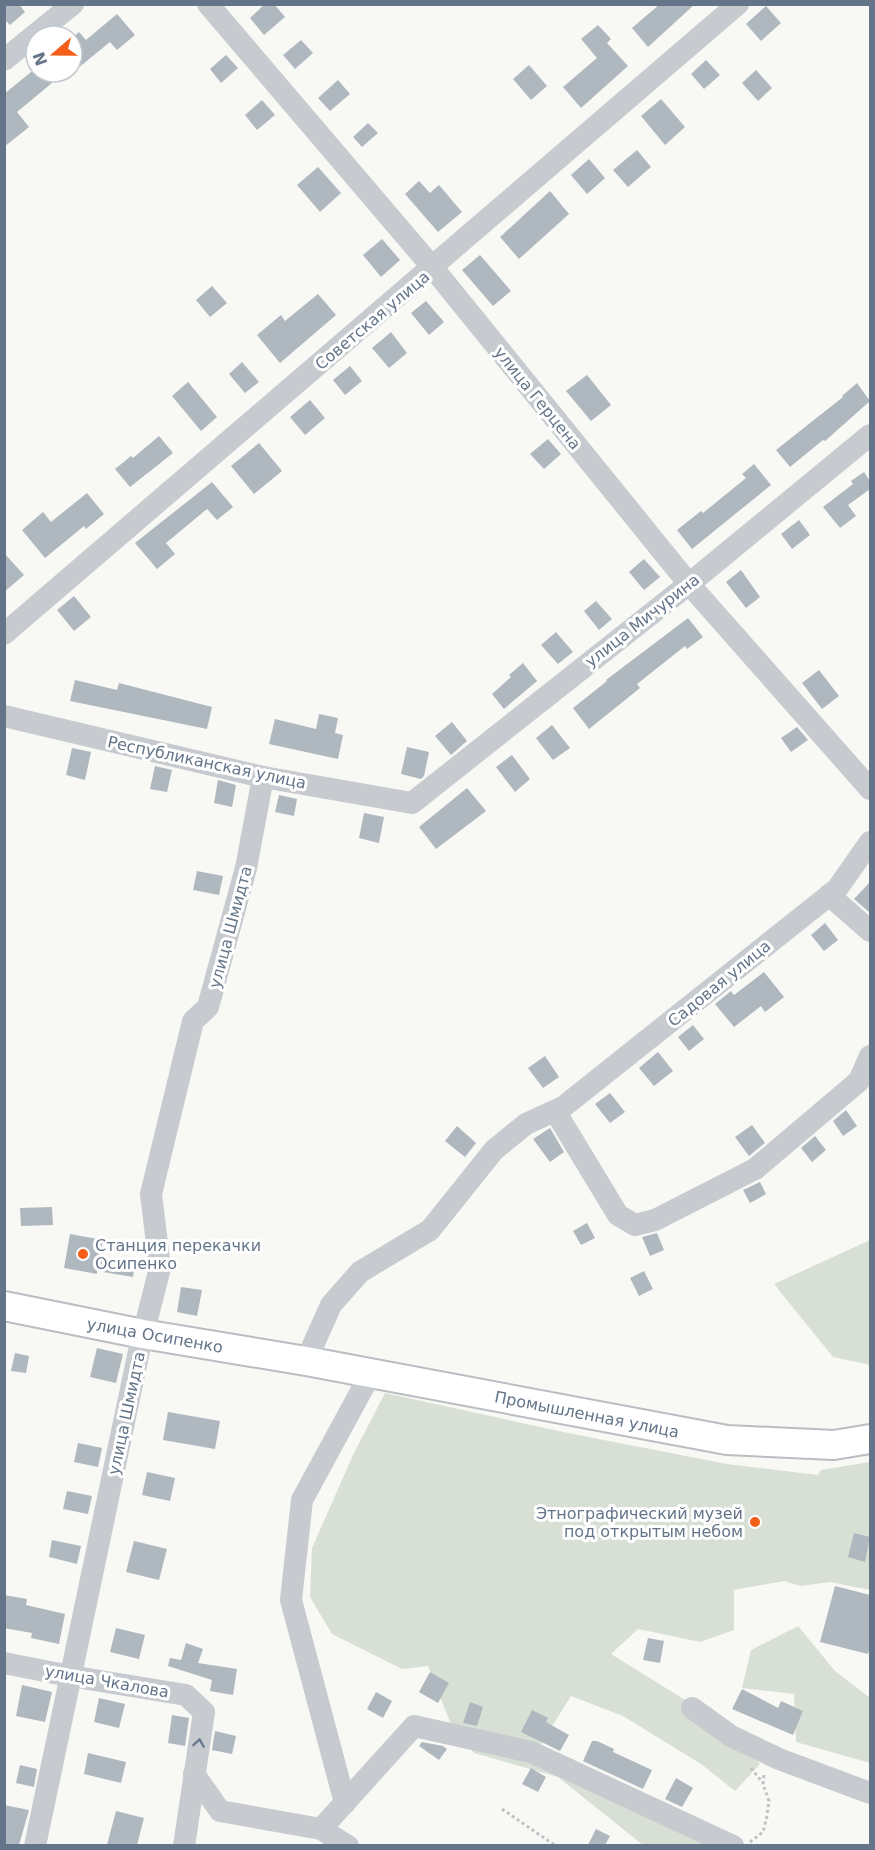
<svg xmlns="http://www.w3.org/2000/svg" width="875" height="1850" font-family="'DejaVu Sans',sans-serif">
  <rect width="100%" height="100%" fill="#f8f8f5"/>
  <g fill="#d8e0d5">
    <path d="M870 1240V1365L833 1357 774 1284Z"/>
    <path d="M385 1393 568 1433 727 1464 818 1475 821 1470 870 1462V1590L830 1582 801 1586 784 1581 734 1590V1630L700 1642 638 1629 611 1654 711 1716 760 1764 735 1791 701 1764 623 1716 571 1696 536 1752 719 1845H643L558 1777 474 1753 450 1722 428 1666 402 1669 332 1634 310 1597 312 1548 354 1453Z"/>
    <path d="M798 1626 835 1671 870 1698V1763L796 1742 794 1694 742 1688 751 1650Z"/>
  </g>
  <g fill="#b0b8bf">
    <path d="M4 4H19L25 12 10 25 4 19Z"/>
    <path d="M265 4H274L285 17 264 35 250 18Z"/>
    <path d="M660 4H695L648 47 632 28Z"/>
    <path d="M766 6 781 23 761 41 746 24Z"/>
    <path d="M117 14 135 35 117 50 110 42 72 73V38L79 32 86 40Z"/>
    <path d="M598 25 611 39 607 43 628 66 581 108 563 87 597 58 581 39Z"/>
    <path d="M301 40 313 53 295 69 283 55Z"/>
    <path d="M226 55 238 68 221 83 210 69Z"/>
    <path d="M706 60 720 75 704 89 691 74Z"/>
    <path d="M529 65 547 86 531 100 513 79Z"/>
    <path d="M756 70 772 88 758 101 742 83Z"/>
    <path d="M31 72H43L52 83 17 112 29 127 4 147V94Z"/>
    <path d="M338 80 350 94 330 111 318 98Z"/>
    <path d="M661 99 685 127 665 145 641 116Z"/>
    <path d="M262 100 275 115 257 130 245 115Z"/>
    <path d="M368 123 378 133 362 147 353 137Z"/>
    <path d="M637 150 651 167 628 187 613 170Z"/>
    <path d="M589 159 605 178 587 194 571 175Z"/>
    <path d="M318 167 341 193 320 212 297 185Z"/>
    <path d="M419 181 430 193 439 185 462 212 438 232 405 194Z"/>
    <path d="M550 191 569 214 519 259 500 237Z"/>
    <path d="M382 239 400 260 381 277 363 255Z"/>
    <path d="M480 255 511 291 493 306 462 270Z"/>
    <path d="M212 286 227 303 210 317 196 300Z"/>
    <path d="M318 294 336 315 280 363 257 335 281 315 285 321Z"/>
    <path d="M426 301 444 322 429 335 411 313Z"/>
    <path d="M391 332 407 353 389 368 372 348Z"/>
    <path d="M242 362 259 382 245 393 229 374Z"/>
    <path d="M350 366 362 381 345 395 333 380Z"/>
    <path d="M587 375 611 405 591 421 566 391Z"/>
    <path d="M188 382 217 417 201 431 172 396Z"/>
    <path d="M857 383 870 401 825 441 823 440 790 467 776 450 843 397 842 396Z"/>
    <path d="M310 400 325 418 305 435 290 417Z"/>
    <path d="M159 436 173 453 130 487 115 469 131 456 133 458Z"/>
    <path d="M548 439 561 454 544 469 530 454Z"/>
    <path d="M259 443 282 471 254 494 231 466Z"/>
    <path d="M754 464 771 485 692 549 677 530 701 511 703 513 746 478 742 474Z"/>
    <path d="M864 472 870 481V489L848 505 856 516 840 528 823 507 853 484 851 481Z"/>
    <path d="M212 482 233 507 217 520 207 509 166 543 175 554 157 569 135 543Z"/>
    <path d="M87 493 104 514 86 529 84 526 45 558 22 530 43 512 51 522Z"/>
    <path d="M799 520 810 535 792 549 781 534Z"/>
    <path d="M4 553 24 575 4 592Z"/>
    <path d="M644 559 660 577 644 590 629 572Z"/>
    <path d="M741 570 760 597 746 608 726 582Z"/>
    <path d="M74 596 91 617 74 631 57 610Z"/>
    <path d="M596 601 612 619 599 630 584 611Z"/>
    <path d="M688 618 703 637 687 649 685 646 637 684 640 688 589 729 573 708 607 681 606 680Z"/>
    <path d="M556 632 573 652 558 664 541 645Z"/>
    <path d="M523 663 537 681 504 709 492 694 511 677 509 675Z"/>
    <path d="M819 670 839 696 822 709 802 683Z"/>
    <path d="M75 680 117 690 119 683 212 707 207 729 70 701Z"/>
    <path d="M319 714 338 718 335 733 343 735 338 759 269 744 275 719 316 729Z"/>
    <path d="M452 722 467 741 451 755 435 736Z"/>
    <path d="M552 725 570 748 553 760 536 738Z"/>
    <path d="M797 727 808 740 791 752 781 738Z"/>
    <path d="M407 747 429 752 424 776 421 779 401 774Z"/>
    <path d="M72 748 91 752 85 780 66 775Z"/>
    <path d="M512 755 530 779 515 792 496 767Z"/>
    <path d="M155 766 172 770 167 792 150 789Z"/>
    <path d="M218 780 236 785 232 807 214 803Z"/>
    <path d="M467 788 486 811 436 849 419 827Z"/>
    <path d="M279 795 297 799 294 816 275 812Z"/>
    <path d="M364 813 384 817 379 843 359 838Z"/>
    <path d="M197 871 223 876 219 895 193 890Z"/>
    <path d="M870 882V913L854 899Z"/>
    <path d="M825 923 838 940 824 951 811 935Z"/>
    <path d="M764 972 784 997 765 1012 761 1006 734 1027 715 1004 731 991 734 995Z"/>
    <path d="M693 1025 704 1039 689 1051 678 1037Z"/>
    <path d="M658 1052 673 1071 654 1086 639 1068Z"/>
    <path d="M545 1056 559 1077 543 1088 528 1068Z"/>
    <path d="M610 1093 625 1112 610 1123 595 1104Z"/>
    <path d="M846 1110 857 1126 843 1136 833 1121Z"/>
    <path d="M752 1125 765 1143 749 1156 735 1137Z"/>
    <path d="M457 1126 476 1143 465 1157 445 1141Z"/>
    <path d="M550 1128 564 1152 550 1162 533 1139Z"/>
    <path d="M815 1136 826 1150 812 1162 801 1148Z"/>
    <path d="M760 1182 766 1194 750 1203 743 1190Z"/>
    <path d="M52 1207 53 1225 21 1226 20 1208Z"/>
    <path d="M587 1223 595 1238 581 1245 573 1231Z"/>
    <path d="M657 1233 664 1250 650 1256 642 1237Z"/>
    <path d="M70 1234 103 1240 99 1259 135 1264 133 1277 97 1271V1274L64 1268Z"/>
    <path d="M644 1271 653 1289 639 1296 630 1278Z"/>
    <path d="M181 1287 202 1290 197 1316 177 1312Z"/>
    <path d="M97 1348 123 1354 116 1383 90 1377Z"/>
    <path d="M15 1353 29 1356 26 1373 11 1371Z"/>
    <path d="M168 1412 220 1421 215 1449 163 1440Z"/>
    <path d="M78 1443 102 1448 98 1467 74 1462Z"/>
    <path d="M147 1472 175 1478 170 1501 142 1495Z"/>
    <path d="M67 1491 92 1496 88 1514 63 1509Z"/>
    <path d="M854 1533 870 1537 865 1562 848 1557Z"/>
    <path d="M52 1540 81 1546 77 1564 49 1557Z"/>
    <path d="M134 1541 167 1549 159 1580 126 1572Z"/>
    <path d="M835 1586 870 1595V1646L868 1654 820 1642Z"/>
    <path d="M4 1595 27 1599 26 1605 65 1614 59 1644 31 1638 32 1633 4 1628Z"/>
    <path d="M116 1628 145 1635 139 1659 110 1652Z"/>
    <path d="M648 1638 664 1641 660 1663 643 1660Z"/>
    <path d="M186 1643 203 1649 198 1663 237 1669 233 1695 210 1691 212 1680 168 1666 170 1658 181 1660Z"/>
    <path d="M430 1672 449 1683 438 1703 419 1692Z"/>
    <path d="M22 1685 52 1692 45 1722 16 1716Z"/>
    <path d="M742 1689 778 1708 781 1701 803 1711 793 1735 732 1709Z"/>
    <path d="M376 1692 392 1701 383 1718 367 1709Z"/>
    <path d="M99 1698 125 1704 119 1728 94 1722Z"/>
    <path d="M470 1702 483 1707 477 1726 463 1723Z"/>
    <path d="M532 1710 548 1718 546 1722 569 1735 560 1751 521 1732Z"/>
    <path d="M172 1715 189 1718 185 1746 168 1743Z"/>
    <path d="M215 1731 236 1736 232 1754 212 1750Z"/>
    <path d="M592 1741H597L614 1749 613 1752 652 1770 643 1789 583 1761Z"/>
    <path d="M422 1742 443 1746 447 1749 439 1760 419 1746Z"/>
    <path d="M88 1753 126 1762 121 1783 84 1774Z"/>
    <path d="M20 1765 37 1769 34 1787 16 1783Z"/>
    <path d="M531 1768 546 1777 538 1792 522 1784Z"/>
    <path d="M676 1778 693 1788 682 1807 665 1799Z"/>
    <path d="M4 1805 29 1810 19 1845H4Z"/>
    <path d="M116 1811 144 1818 137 1845H107Z"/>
    <path d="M596 1829 610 1836 605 1845H588Z"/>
  </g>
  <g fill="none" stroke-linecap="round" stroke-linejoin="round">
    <defs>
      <path id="major" d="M4 1306 143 1334 306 1361 727 1440 834 1445 870 1439"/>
    </defs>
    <use href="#major" stroke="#babec2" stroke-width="32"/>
    <g stroke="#c0c2c5" stroke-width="3" stroke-dasharray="3 3" stroke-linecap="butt">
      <path d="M751 1768 762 1782"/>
      <path d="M502 1809 556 1846"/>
      <path d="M750 1842 763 1832 767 1816 769 1801 763 1784 764 1773"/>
    </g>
    <g stroke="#c7cbcf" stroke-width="22">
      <path d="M208 4 433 268 689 584 870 789"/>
      <path d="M4 60 73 4"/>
      <path d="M4 634 738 4"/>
      <path d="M4 716 263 777 412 803 689 584 870 435"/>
      <path d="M829 895 870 931"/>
      <path d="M555 1111 618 1215 635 1225 655 1220 755 1169 859 1081 870 1056"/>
      <path d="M306 1361 331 1305 360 1272 430 1230 494 1150 526 1124 563 1107 837 889 870 842"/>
      <path d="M4 1663 70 1676 186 1695 204 1712 184 1846"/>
      <path d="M692 1708 731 1736 779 1759 870 1793"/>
      <path d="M194 1774 220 1811 321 1829 348 1846"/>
      <path d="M345 1803 291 1600 302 1500 371 1373"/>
      <path d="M321 1829 414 1726 531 1752 733 1846"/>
      <path d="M35 1846 140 1346 160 1268 151 1194 193 1021 208 1007 246 868 263 777"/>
    </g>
    <use href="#major" stroke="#fff" stroke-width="28"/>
  </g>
  <defs><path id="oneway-chevron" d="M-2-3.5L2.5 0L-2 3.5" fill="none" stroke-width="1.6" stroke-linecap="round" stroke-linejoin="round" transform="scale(1.5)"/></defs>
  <use stroke="#69798c" href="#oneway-chevron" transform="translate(199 1743) rotate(-81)"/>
  <g fill="#f45e19" stroke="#fff" stroke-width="2">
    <circle cx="83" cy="1254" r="6"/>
    <circle cx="755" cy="1522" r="6"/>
  </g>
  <g text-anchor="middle" stroke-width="6" stroke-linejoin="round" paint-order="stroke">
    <g font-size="16" fill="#647589" stroke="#fff">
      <text transform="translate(372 320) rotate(-40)" y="6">Советская улица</text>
      <text transform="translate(538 398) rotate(51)" y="6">улица Герцена</text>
      <text transform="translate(642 620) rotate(-38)" y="6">улица Мичурина</text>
      <text transform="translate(207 762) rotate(12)" y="6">Республиканская улица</text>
      <text transform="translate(230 927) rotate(-75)" y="6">улица Шмидта</text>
      <text transform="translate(719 983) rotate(-39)" y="6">Садовая улица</text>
      <text transform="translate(155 1335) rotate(10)" y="6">улица Осипенко</text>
      <text transform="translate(126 1413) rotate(-78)" y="6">улица Шмидта</text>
      <text transform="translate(587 1414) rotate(11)" y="6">Промышленная улица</text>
      <text transform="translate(107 1681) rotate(10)" y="6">улица Чкалова</text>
    </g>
    <g font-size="16" fill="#647589" stroke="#fff" text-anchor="start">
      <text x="95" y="1251">Станция перекачки<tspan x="95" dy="18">Осипенко</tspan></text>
      <text x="743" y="1519" text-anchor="end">Этнографический музей<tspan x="743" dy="18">под открытым небом</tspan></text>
    </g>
  </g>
  <rect width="875" height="1850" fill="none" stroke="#647589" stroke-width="12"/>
  <g transform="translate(54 54) rotate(250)"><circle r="28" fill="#ffffff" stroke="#c1c8d0" stroke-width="1.5"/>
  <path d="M0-4.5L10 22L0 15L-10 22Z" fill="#f45e19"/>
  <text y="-9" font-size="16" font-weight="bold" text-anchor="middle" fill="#647589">N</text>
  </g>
</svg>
